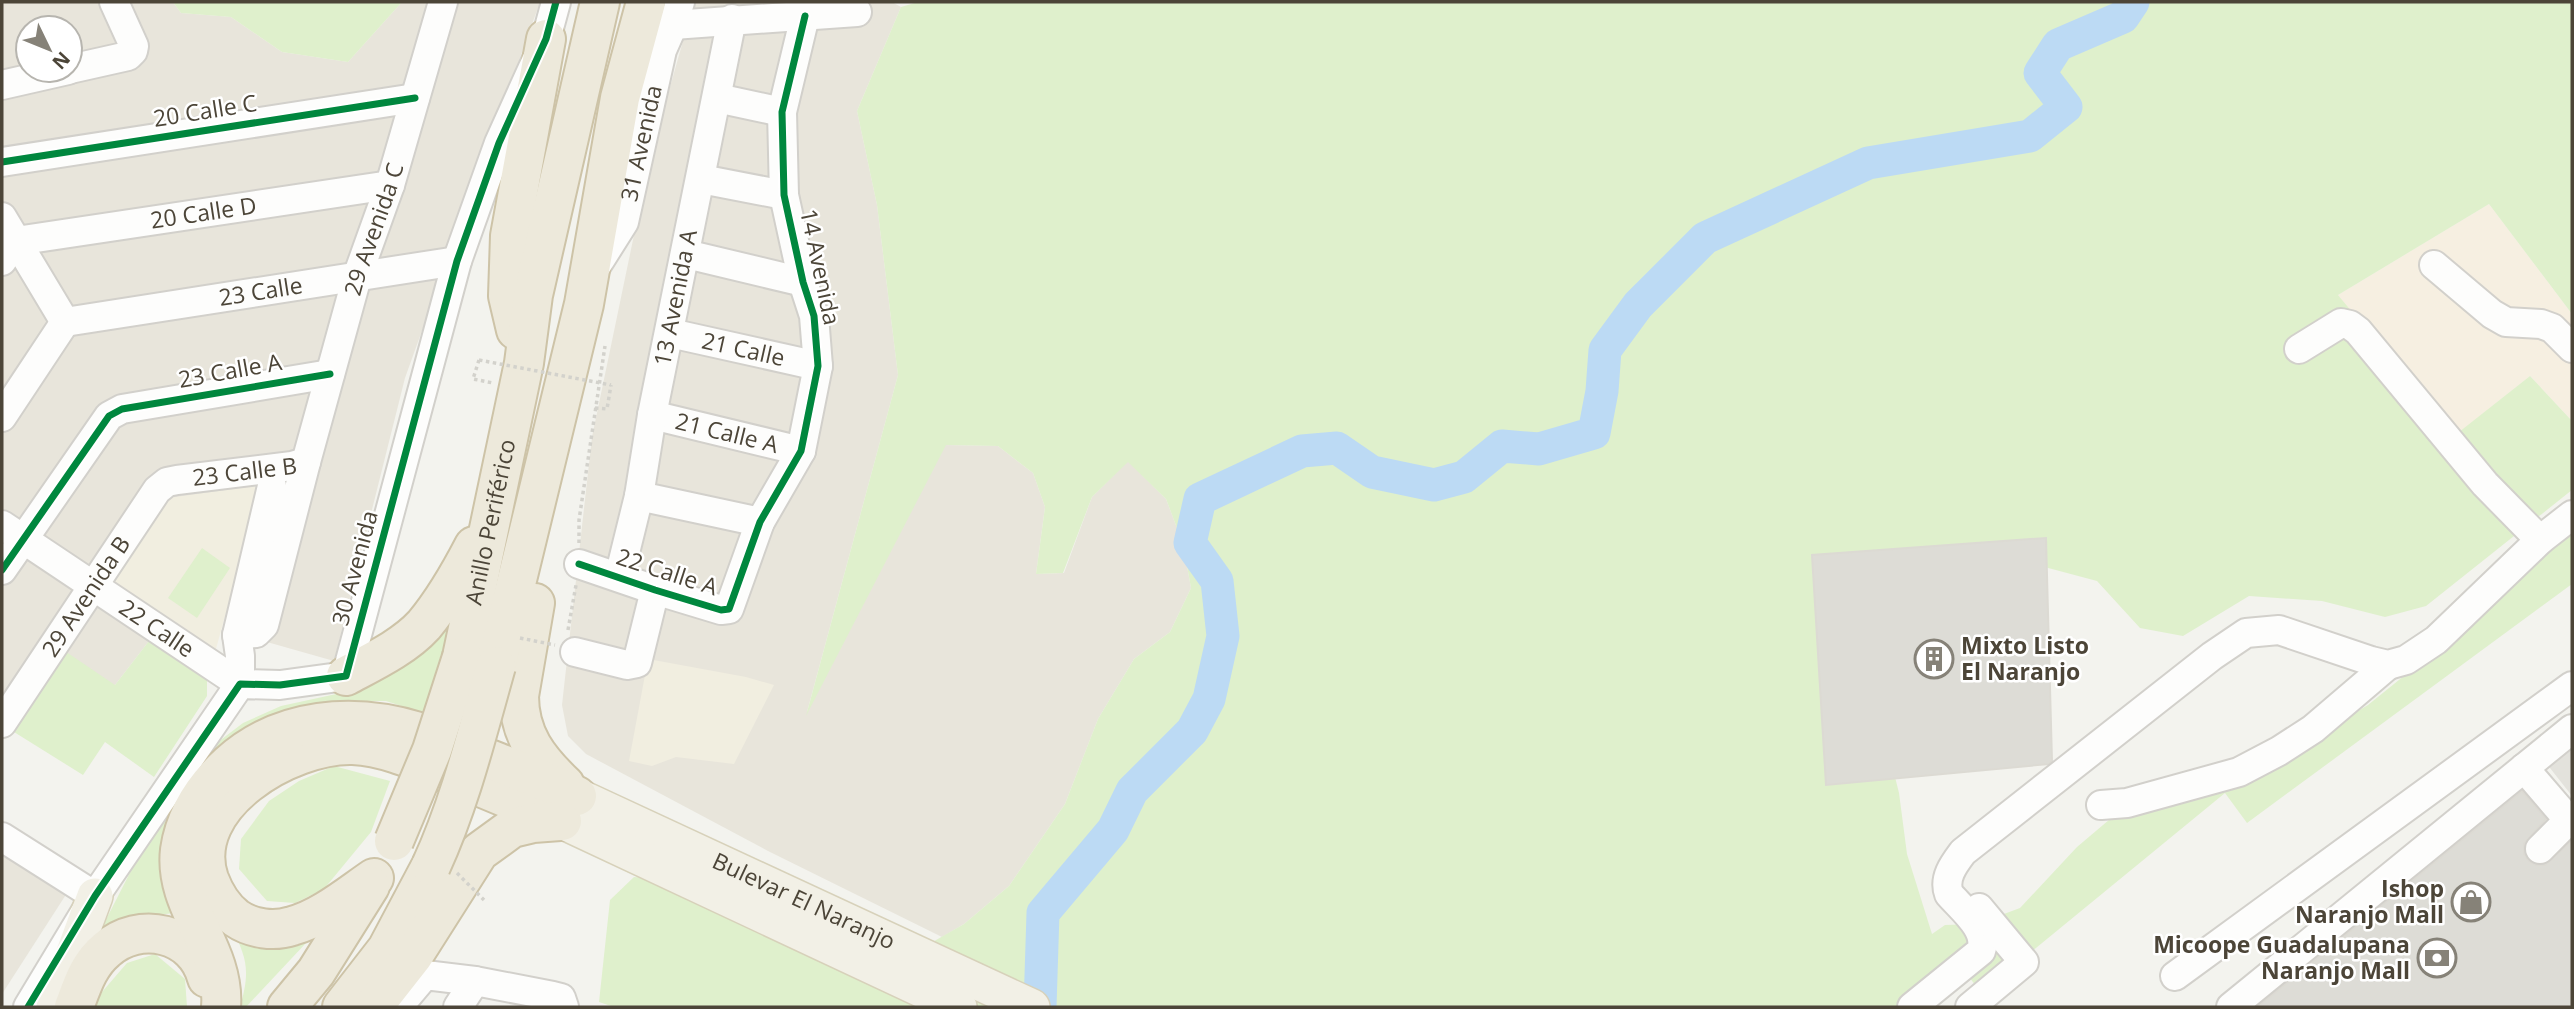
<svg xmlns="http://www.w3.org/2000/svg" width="2574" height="1009" font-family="'Open Sans',sans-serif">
  <rect width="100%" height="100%" fill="#f3f3ee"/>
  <g fill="#e8e5db" fill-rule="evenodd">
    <path d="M2 2H173L181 13 231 17 282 52 348 62 402 2H540L405 378 334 661 267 642 311 455 264 465 207 680 149 641 115 685 2 734ZM28 28H70V70H28Z"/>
    <path d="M694 2H892L901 7 857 111 877 205 898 375 807 712 945 445 998 446 1033 473 1045 507 1036 574 1064 573 1092 497 1128 461 1166 499 1183 544 1191 588 1170 632 1134 659 1098 719 1065 804 1009 886 964 924 942 937 768 851 586 754 568 736 562 705 592 437 650 158Z"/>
    <path d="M2 850 67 893 2 994Z"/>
  </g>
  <path fill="#f6efe1" d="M2489 204 2572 314V421L2530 376 2441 447 2338 295Z"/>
  <g fill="#f1eee0">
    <path d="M261 485 211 667 98 589 161 499Z"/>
    <path d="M648 659 746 677 774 685 734 764 676 757 652 766 629 761Z"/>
  </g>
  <g fill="#dff0cc">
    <path d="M173 2H402L348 62 282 52 231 17 181 13Z"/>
    <path d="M918 2H2572V314L2489 204 2338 295 2454 436 2530 376 2572 421V490L2426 606 2385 617 2322 601 2249 596 2183 636 2140 628 2097 581 2037 565 1878 709 1899 793 1907 854 1932 934 1945 925 1977 924 2020 908 2077 847 2116 814 2299 746 2368 705 2415 667 2572 522V584L2247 823 2225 793 1981 993 1953 955 1933 972 1929 1007H614L599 1002 610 900 634 877 680 880 896 963 964 924 1009 886 1065 804 1098 719 1134 659 1170 632 1191 588 1183 544 1166 499 1128 462 1092 497 1063 573 1036 574 1045 507 1033 473 998 446 946 445 806 716 898 375 877 205 857 111 901 7Z"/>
    <path d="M202 548 230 568 197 618 168 598Z"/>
    <path d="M460 593 423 713 386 701H342L303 711 174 913 125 919 92 947 138 857 218 742 243 723 281 706 350 691Z"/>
    <path d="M149 641 207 680V696L154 777 105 742 83 775 6 727 59 647 115 685Z"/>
    <path d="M334 766 390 781 371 832 324 889 295 903 267 901 239 869 241 839 269 801 299 781Z"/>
    <path d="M231 927C260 951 270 951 306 943L246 1007H240C250 972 248 959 231 927Z"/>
    <path d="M155 954 185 979 187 1007H95L102 992 127 963Z"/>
  </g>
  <path fill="#e3e2dc" d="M2572 731V796L2539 754Z"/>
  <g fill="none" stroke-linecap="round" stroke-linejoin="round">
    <path stroke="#bcdaf4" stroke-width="33" d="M1040 1007 1043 913 1113 830 1132 791 1192 731 1209 699 1223 636 1217 581 1190 543 1200 499 1302 451 1337 448 1372 472 1434 485 1464 477 1502 446 1539 449 1594 433 1602 391 1605 350 1638 305 1705 238 1868 163 2030 136 2066 107 2040 73 2058 45 2123 17 2133 2"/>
  </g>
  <g fill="#dddcd6" stroke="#dcdad3" stroke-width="2">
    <path d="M2046 538 2052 761 2049 764 1826 785 1812 555Z"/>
    <path d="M2522 791 2546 819 2524 844V854L2529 861 2536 865H2545L2572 840V1007H2257Z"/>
  </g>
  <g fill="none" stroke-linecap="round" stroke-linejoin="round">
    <defs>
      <g id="minor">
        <path d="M673 25 857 12"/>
        <path d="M70 69 128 56 133 51 134 46 114 2"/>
        <path d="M2 85 68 70"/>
        <path d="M717 98 782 112"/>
        <path d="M2 162 415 98"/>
        <path d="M701 179 784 195"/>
        <path d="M2 217 65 322"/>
        <path d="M686 254 803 282"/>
        <path id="s1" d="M2 261 16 241 390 185"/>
        <path d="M2434 265 2492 314 2506 322 2541 324 2552 328 2572 348"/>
        <path id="s2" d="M595 268 624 222 662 50 673 25 680 2"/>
        <path id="s3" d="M65 322 457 261"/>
        <path id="s4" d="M670 333 818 366"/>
        <path d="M2299 349 2341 323 2350 325 2358 331 2485 484 2540 540"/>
        <path id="s5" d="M652 415 801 451"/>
        <path d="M2 417 65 322"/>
        <path d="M639 496 760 522"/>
        <path id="s6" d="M2 525 240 684"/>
        <path d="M579 564 655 590 721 610 729 609 760 522 801 451 818 366 814 316 803 282 784 195 782 112 805 16"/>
        <path d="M2 570 109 416 122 409 330 374"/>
        <path id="s7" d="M619 577 639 496 652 415 732 19"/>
        <path d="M237 635 256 633 264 625 306 462"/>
        <path d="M575 652 627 665 637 663 655 590"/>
        <path d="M240 684V656L237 635 272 486"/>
        <path id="s8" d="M2 723 157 490 167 482 177 480 292 466 306 462 357 277 390 185 443 2"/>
        <path d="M2524 768 2566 817 2565 824 2540 849"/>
        <path d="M2101 805 2127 803 2239 772 2279 751 2313 729 2388 665"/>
        <path d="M2 837 95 896"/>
        <path d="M2175 976 2572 686"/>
        <path d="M28 1007 95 896 240 684 280 685 346 676 457 261 499 143 546 39 556 2"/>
        <path d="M398 1007 425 975 475 981 553 996 561 998 564 1007"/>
        <path d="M458 1007 475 981"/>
        <path d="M1912 1007 1981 951C1989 930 1962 909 1949 894 1943 878 1954 864 1963 852L2212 656 2246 633 2279 630 2371 661 2388 665 2406 660 2436 640 2540 540 2572 515"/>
        <path d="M1970 1007 2024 962 1979 908"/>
        <path d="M2231 1007 2572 729"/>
      </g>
      <g id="major">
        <path id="s9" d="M577 796 1032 1007"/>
        <path d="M562 821 959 1007"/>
        <path d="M54 1007 95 896"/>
      </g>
      <g id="highway">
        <path d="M516 330 508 296 510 236 546 39"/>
        <path d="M535 603 519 696C519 735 538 759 565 785"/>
        <path id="s10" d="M462 657 524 363 533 295 600 2"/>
        <path d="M496 666 584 304 620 98 646 2"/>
        <path d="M346 676C372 662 404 647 424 625 444 601 460 573 474 546"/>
        <path d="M374 878C349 895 322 918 292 926 274 932 252 929 236 918 223 908 215 895 209 879 184 805 290 743 353 745 389 747 421 763 454 776 490 791 526 806 562 821"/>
        <path d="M74 1007C82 986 88 965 106 950 139 920 195 932 207 978"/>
        <path d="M221 1007C226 949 173 907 180 850 185 816 204 787 229 764 281 717 354 712 419 732 439 738 459 747 479 755 512 768 545 780 577 796"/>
        <path d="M287 1007 316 972 370 886"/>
        <path d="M342 1007 387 949 431 866"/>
        <path d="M373 1007 413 956 479 852 512 828 533 823 560 821"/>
      </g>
    </defs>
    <use href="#minor" stroke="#d2d0cb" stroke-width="32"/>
    <use href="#major" stroke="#d7d1ba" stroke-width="38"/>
    <use href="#highway" stroke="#cdc3a7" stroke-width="42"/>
    <g stroke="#d3d2cc" stroke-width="3.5" stroke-dasharray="3.5 3.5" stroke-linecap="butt">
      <path d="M479 360 473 379 493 383"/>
      <path d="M595 408 607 409 611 385"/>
      <path d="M579 543V520L605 346"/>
      <path d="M568 630 576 585"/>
    </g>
    <use href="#minor" stroke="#fdfdfc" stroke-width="28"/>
    <use href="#major" stroke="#f2f0e6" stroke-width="35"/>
    <use href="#highway" stroke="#ede9db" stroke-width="38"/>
    <defs>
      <g id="highway-bridge">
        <path d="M394 841 432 750 462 657"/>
        <path d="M431 866C460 803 477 733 496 666"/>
      </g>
    </defs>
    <use href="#highway-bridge" stroke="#cdc3a7" stroke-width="42" stroke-linecap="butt"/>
    <g stroke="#d3d2cc" stroke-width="3.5" stroke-dasharray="3.5 3.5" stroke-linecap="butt">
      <path d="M479 360 611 385"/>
      <path d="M520 638 555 645"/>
      <path d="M457 873 484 900"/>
    </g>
    <use href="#highway-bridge" stroke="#ede9db" stroke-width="38"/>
    <defs>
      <g id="cycleway">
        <path d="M2 162 415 98"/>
        <path d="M579 564 655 590 721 610 729 609 760 522 801 451 818 366 814 316 803 282 784 195 782 112 805 16"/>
        <path d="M2 570 109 416 122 409 330 374"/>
        <path d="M28 1007 95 896 240 684 280 685 346 676 457 261 499 143 546 39 556 2"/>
      </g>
    </defs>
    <use href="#cycleway" stroke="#fff" stroke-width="11"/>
    <use href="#cycleway" stroke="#00873e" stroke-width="7"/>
  </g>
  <defs>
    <symbol id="building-ring" viewBox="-11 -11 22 22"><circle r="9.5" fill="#fff" stroke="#868278" stroke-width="1.5"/><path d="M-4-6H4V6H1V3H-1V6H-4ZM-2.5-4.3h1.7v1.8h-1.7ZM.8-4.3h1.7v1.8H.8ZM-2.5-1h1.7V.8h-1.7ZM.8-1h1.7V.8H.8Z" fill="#868278"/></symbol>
    <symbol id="shop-ring" viewBox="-11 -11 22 22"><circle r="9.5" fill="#fff" stroke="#868278" stroke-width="1.5"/><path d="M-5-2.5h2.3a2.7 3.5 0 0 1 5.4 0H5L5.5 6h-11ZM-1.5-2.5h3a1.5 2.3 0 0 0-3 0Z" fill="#868278"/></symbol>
    <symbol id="bank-ring" viewBox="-11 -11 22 22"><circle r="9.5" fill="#fff" stroke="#868278" stroke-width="1.5"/><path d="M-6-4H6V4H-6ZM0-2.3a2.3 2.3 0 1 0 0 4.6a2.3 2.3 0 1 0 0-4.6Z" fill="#868278"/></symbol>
  </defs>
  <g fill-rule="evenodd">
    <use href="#building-ring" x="1912" y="637" width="44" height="44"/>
    <use href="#shop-ring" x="2449" y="880" width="44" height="44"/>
    <use href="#bank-ring" x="2415" y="936" width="44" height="44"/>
  </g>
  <g text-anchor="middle" stroke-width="5" stroke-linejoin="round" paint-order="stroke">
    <g font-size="23" fill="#4c4538" stroke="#fff">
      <text transform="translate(205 111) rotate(-9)" y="8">20 Calle C</text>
      <text dy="8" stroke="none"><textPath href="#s2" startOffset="135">31 Avenida</textPath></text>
      <text dy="8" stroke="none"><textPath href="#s1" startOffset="214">20 Calle D</textPath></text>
      <text dy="8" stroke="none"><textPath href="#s8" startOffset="676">29 Avenida C</textPath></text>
      <text transform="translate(820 267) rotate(78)" y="8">14 Avenida</text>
      <text dy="8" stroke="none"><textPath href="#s3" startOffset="198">23 Calle</textPath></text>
      <text dy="8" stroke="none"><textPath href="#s7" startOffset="285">13 Avenida A</textPath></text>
      <text dy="8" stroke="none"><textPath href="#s4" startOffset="75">21 Calle</textPath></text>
      <text transform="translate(230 371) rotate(-10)" y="8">23 Calle A</text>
      <text dy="8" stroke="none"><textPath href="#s5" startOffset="77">21 Calle A</textPath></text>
      <text dy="8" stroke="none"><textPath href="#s8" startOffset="371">23 Calle B</textPath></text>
      <text dy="8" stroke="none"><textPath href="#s10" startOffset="138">Anillo Periférico</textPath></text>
      <text transform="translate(355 568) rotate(-75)" y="8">30 Avenida</text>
      <text transform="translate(667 572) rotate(18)" y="8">22 Calle A</text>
      <text dy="8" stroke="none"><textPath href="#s8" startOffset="152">29 Avenida B</textPath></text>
      <text dy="8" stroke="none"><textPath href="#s6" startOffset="186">22 Calle</textPath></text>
      <text dy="8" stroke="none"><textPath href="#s9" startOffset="250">Bulevar El Naranjo</textPath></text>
    </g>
    <g font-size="23" font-weight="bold" fill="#4c4538" stroke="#fff" text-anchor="end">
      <text x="1961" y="654" text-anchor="start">Mixto Listo<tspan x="1961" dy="26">El Naranjo</tspan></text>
      <text x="2444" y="897">Ishop<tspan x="2444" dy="26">Naranjo Mall</tspan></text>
      <text x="2410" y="953">Micoope Guadalupana<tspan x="2410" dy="26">Naranjo Mall</tspan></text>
    </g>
  </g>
  <rect width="2574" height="1009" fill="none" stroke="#4c4538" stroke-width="7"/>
  <g transform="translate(49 49) rotate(133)"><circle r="33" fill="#ffffff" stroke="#b7b5af" stroke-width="2"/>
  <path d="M0-5L12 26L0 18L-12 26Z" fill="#868278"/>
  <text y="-10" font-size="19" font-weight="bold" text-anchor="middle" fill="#4c4538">N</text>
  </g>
</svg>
